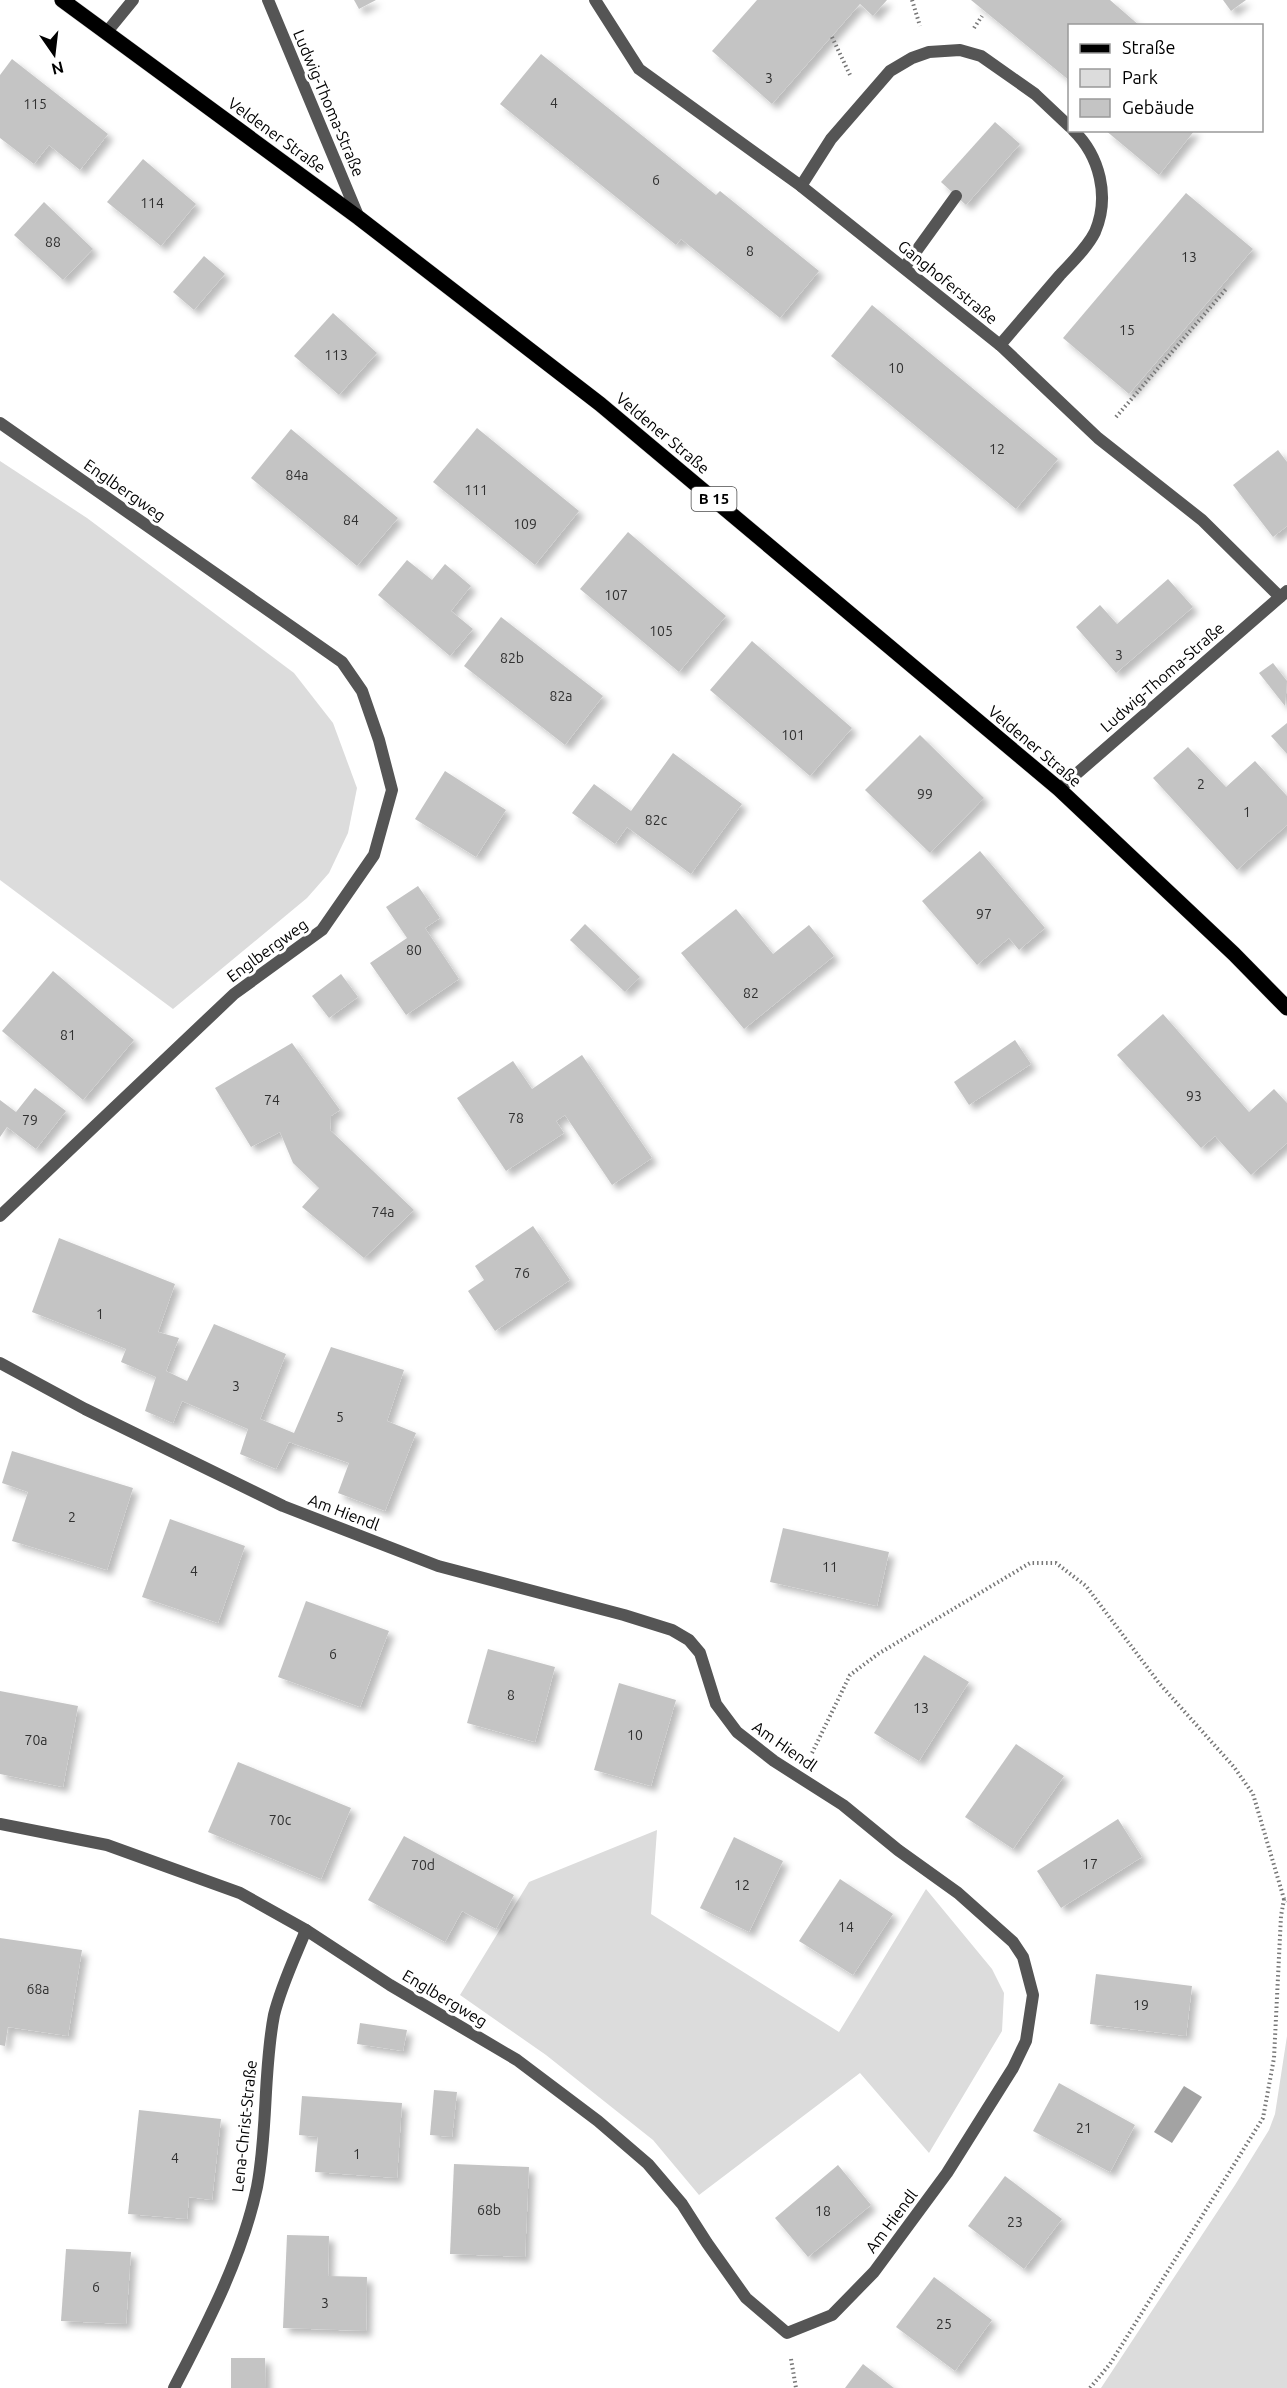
<svg xmlns="http://www.w3.org/2000/svg" width="1287" height="2388" font-family="Ubuntu,sans-serif">
  <defs>
    <filter id="shadow"><feDropShadow dx="5.5" dy="5.5" stdDeviation="3" flood-color="#0004"/></filter>
  </defs>
  <rect width="100%" height="100%" fill="#fff"/>
  <g fill="#dcdcdc">
    <path d="M0 461 87 518 294 673 333 723 357 788 348 833 329 873 307 898 173 1009 0 880Z"/>
    <path d="M657 1830 651 1914 839 2032 926 1889 992 1969 1004 1993 1002 2031 929 2153 860 2073 699 2195 653 2140 546 2055 460 1995 529 1882Z"/>
    <path d="M1287 2036V2388H1101L1235 2185 1269 2130 1275 2114Z"/>
  </g>
  <path fill="#a3a3a3" d="M1184 2086 1202 2097 1172 2143 1154 2132Z"/>
  <g fill="#c4c4c4" filter="url(#shadow)">
    <path d="M354 0H376L359 9Z"/>
    <path d="M757 0H887L873 16 860 4 772 104 712 51Z"/>
    <path d="M971 0H1110L1140 26H1070V81Z"/>
    <path d="M1223 0H1246L1231 11Z"/>
    <path d="M541 54 716 195 720 191 819 271 780 318 681 239 676 245 500 104Z"/>
    <path d="M12 59 108 134 80 170 49 145 34 164 0 138V75Z"/>
    <path d="M995 122 1020 144 966 205 941 182Z"/>
    <path d="M1105 130H1195L1159 175Z"/>
    <path d="M143 159 196 204 161 246 107 202Z"/>
    <path d="M1186 193 1253 249 1129 394 1063 338Z"/>
    <path d="M44 202 93 249 63 280 14 235Z"/>
    <path d="M204 256 225 274 194 310 173 292Z"/>
    <path d="M872 305 1058 459 1016 509 831 356Z"/>
    <path d="M333 313 377 353 339 395 294 356Z"/>
    <path d="M477 428 579 511 535 565 433 482Z"/>
    <path d="M291 429 398 518 357 566 251 478Z"/>
    <path d="M1278 450 1287 462V526L1273 537 1233 485Z"/>
    <path d="M628 532 726 616 679 672 580 589Z"/>
    <path d="M407 560 432 580 445 564 471 586 451 611 473 629 450 656 378 595Z"/>
    <path d="M1168 579 1193 607 1116 673 1076 627 1100 605 1117 624Z"/>
    <path d="M501 617 603 696 565 745 464 666Z"/>
    <path d="M752 641 852 728 810 776 710 690Z"/>
    <path d="M1273 663 1287 681 1285 706 1259 673Z"/>
    <path d="M1287 723V754L1271 736Z"/>
    <path d="M920 735 984 798 930 853 865 790Z"/>
    <path d="M1188 747 1226 787 1255 761 1287 796V825L1237 870 1153 778Z"/>
    <path d="M673 753 742 804 691 874 627 827 615 844 572 813 594 784 631 811Z"/>
    <path d="M445 771 506 810 476 857 415 819Z"/>
    <path d="M980 851 1045 928 1019 950 1009 938 977 965 922 901Z"/>
    <path d="M418 886 440 918 425 928 459 979 406 1015 370 963 407 938 386 907Z"/>
    <path d="M736 909 773 954 809 925 834 956 744 1029 681 953Z"/>
    <path d="M585 924 640 977 625 992 570 940Z"/>
    <path d="M53 971 134 1040 83 1100 2 1031Z"/>
    <path d="M341 974 358 997 329 1018 312 996Z"/>
    <path d="M1163 1014 1249 1112 1274 1089 1287 1103V1143L1251 1175 1215 1136 1201 1148 1117 1055Z"/>
    <path d="M1015 1040 1031 1064 969 1105 954 1082Z"/>
    <path d="M292 1043 340 1110 331 1116 330 1130 414 1210 364 1258 302 1207 319 1188 293 1163 280 1132 251 1147 215 1088Z"/>
    <path d="M582 1055 652 1158 612 1185 565 1115 556 1121 564 1133 506 1171 457 1098 513 1061 532 1089Z"/>
    <path d="M35 1088 66 1111 36 1149 7 1127 0 1137V1100L16 1112Z"/>
    <path d="M533 1226 570 1280 495 1331 468 1291 484 1280 475 1266Z"/>
    <path d="M59 1238 175 1284 158 1332 179 1338 166 1371 187 1381 214 1324 286 1354 260 1419 294 1433 331 1347 404 1370 387 1421 416 1433 385 1511 338 1493 349 1463 289 1442 276 1469 240 1454 248 1429 182 1401 173 1423 145 1411 156 1377 121 1362 126 1349 32 1312Z"/>
    <path d="M12 1451 133 1488 107 1570 12 1541 28 1492 2 1483Z"/>
    <path d="M170 1519 245 1546 218 1623 142 1597Z"/>
    <path d="M783 1528 889 1552 877 1606 770 1582Z"/>
    <path d="M306 1601 389 1631 360 1707 278 1677Z"/>
    <path d="M488 1649 555 1667 535 1742 467 1723Z"/>
    <path d="M924 1655 969 1682 919 1761 874 1733Z"/>
    <path d="M619 1683 676 1700 651 1786 594 1770Z"/>
    <path d="M0 1691 78 1706 63 1787 0 1774Z"/>
    <path d="M1016 1744 1064 1776 1013 1849 965 1817Z"/>
    <path d="M238 1762 351 1808 321 1879 208 1832Z"/>
    <path d="M1118 1819 1142 1857 1061 1908 1037 1871Z"/>
    <path d="M404 1836 514 1895 496 1929 462 1911 445 1942 368 1900Z"/>
    <path d="M734 1837 783 1861 749 1932 700 1908Z"/>
    <path d="M840 1879 893 1914 853 1975 799 1941Z"/>
    <path d="M0 1938 82 1950 68 2036 8 2027 5 2046 0 2045Z"/>
    <path d="M1096 1974 1192 1986 1186 2036 1090 2024Z"/>
    <path d="M360 2023 407 2030 403 2051 357 2044Z"/>
    <path d="M1059 2083 1135 2125 1110 2172 1033 2131Z"/>
    <path d="M434 2090 457 2092 452 2137 430 2135Z"/>
    <path d="M302 2096 402 2103 397 2178 315 2172 318 2137 299 2135Z"/>
    <path d="M139 2110 221 2119 212 2200 189 2197 187 2219 128 2214Z"/>
    <path d="M454 2164 529 2167 525 2257 450 2254Z"/>
    <path d="M838 2165 871 2205 808 2257 775 2218Z"/>
    <path d="M1005 2176 1062 2219 1024 2269 968 2226Z"/>
    <path d="M287 2235 329 2236 328 2276 367 2277 366 2331 283 2328Z"/>
    <path d="M66 2249 131 2252 126 2324 61 2321Z"/>
    <path d="M934 2277 992 2320 955 2371 896 2327Z"/>
    <path d="M231 2358H265L266 2388H231Z"/>
    <path d="M863 2364 894 2388H845Z"/>
  </g>
  <g fill="none" stroke-linecap="round" stroke-linejoin="round">
    <defs>
      <path id="primary" d="M62 0 359 218 600 404 1059 789 1234 954 1287 1008"/>
    </defs>
    <use href="#primary" stroke="#dbdbdb" stroke-width="16"/>
    <g stroke="#777" stroke-width="4" stroke-dasharray="1.5 3" stroke-linecap="butt">
      <path d="M912 0 920 26"/>
      <path d="M974 28 982 16"/>
      <path d="M832 37 850 75"/>
      <path d="M1116 417 1227 288"/>
      <path d="M812 1753 850 1675 878 1654 1030 1563H1056L1086 1586 1159 1683 1234 1767 1253 1794 1284 1899 1287 1901"/>
      <path d="M791 2359 796 2388"/>
      <path d="M1090 2388 1110 2364 1263 2118 1274 2058 1281 1916 1284 1899"/>
    </g>
    <g stroke="#555" stroke-width="12">
      <path d="M801 186 831 139 890 71 912 58 929 52 960 50 981 56 1035 94 1070 127"/>
      <path d="M904 268 956 196"/>
      <path d="M1000 345C1020 322 1040 298 1060 275 1072 262 1087 248 1095 232 1110 197 1100 156 1073 130"/>
    </g>
    <g stroke="#555" stroke-width="12">
      <path d="M268 0 359 218"/>
      <path d="M595 0 639 69 801 186 1000 345 1098 438 1202 520 1280 597"/>
      <path d="M106 33 133 0"/>
      <path d="M0 423 342 662 362 691 379 740 392 790 374 855 322 930 234 994 0 1216"/>
      <path d="M1059 789 1287 591"/>
      <path d="M0 1363 85 1409 283 1506 438 1566 624 1615 672 1630 689 1640 700 1653 716 1704 737 1732 774 1761 843 1805 898 1850 958 1893 1013 1942 1023 1957 1033 1995 1026 2041 1013 2068 947 2173 874 2272 832 2315 787 2333 746 2298 707 2243 682 2204 648 2164 598 2121 517 2060 390 1985 306 1930 240 1893 107 1845 0 1824"/>
      <path d="M174 2388C207 2324 242 2258 257 2187 268 2130 263 2072 274 2015 281 1986 295 1957 306 1930"/>
    </g>
    <use href="#primary" stroke="#000" stroke-width="15"/>
  </g>
  <g text-anchor="middle" stroke-width="6" stroke-linejoin="round" paint-order="stroke">
    <g font-size="14" fill="#313131">
      <text x="769" y="83">3</text>
      <text x="554" y="108">4</text>
      <text x="35" y="109">115</text>
      <text x="656" y="185">6</text>
      <text x="152" y="208">114</text>
      <text x="53" y="247">88</text>
      <text x="750" y="256">8</text>
      <text x="1189" y="262">13</text>
      <text x="1127" y="335">15</text>
      <text x="336" y="360">113</text>
      <text x="896" y="373">10</text>
      <text x="997" y="454">12</text>
      <text x="297" y="480">84a</text>
      <text x="476" y="495">111</text>
      <text x="351" y="525">84</text>
      <text x="525" y="529">109</text>
      <text x="616" y="600">107</text>
      <text x="661" y="636">105</text>
      <text x="1119" y="660">3</text>
      <text x="512" y="663">82b</text>
      <text x="561" y="701">82a</text>
      <text x="793" y="740">101</text>
      <text x="1201" y="789">2</text>
      <text x="925" y="799">99</text>
      <text x="1247" y="817">1</text>
      <text x="656" y="825">82c</text>
      <text x="984" y="919">97</text>
      <text x="414" y="955">80</text>
      <text x="751" y="998">82</text>
      <text x="68" y="1040">81</text>
      <text x="1194" y="1101">93</text>
      <text x="272" y="1105">74</text>
      <text x="516" y="1123">78</text>
      <text x="30" y="1125">79</text>
      <text x="383" y="1217">74a</text>
      <text x="522" y="1278">76</text>
      <text x="100" y="1319">1</text>
      <text x="236" y="1391">3</text>
      <text x="340" y="1422">5</text>
      <text x="72" y="1522">2</text>
      <text x="830" y="1572">11</text>
      <text x="194" y="1576">4</text>
      <text x="333" y="1659">6</text>
      <text x="511" y="1700">8</text>
      <text x="921" y="1713">13</text>
      <text x="635" y="1740">10</text>
      <text x="36" y="1745">70a</text>
      <text x="280" y="1825">70c</text>
      <text x="1090" y="1869">17</text>
      <text x="423" y="1870">70d</text>
      <text x="742" y="1890">12</text>
      <text x="846" y="1932">14</text>
      <text x="38" y="1994">68a</text>
      <text x="1141" y="2010">19</text>
      <text x="1084" y="2133">21</text>
      <text x="357" y="2159">1</text>
      <text x="175" y="2163">4</text>
      <text x="489" y="2215">68b</text>
      <text x="823" y="2216">18</text>
      <text x="1015" y="2227">23</text>
      <text x="96" y="2292">6</text>
      <text x="325" y="2308">3</text>
      <text x="944" y="2329">25</text>
    </g>
    <rect fill="#fff" stroke="#4c4c4c" stroke-width="1.5" x="691.5" y="487" width="45" height="24" rx="4.5"/>
    <g font-size="15" font-weight="bold" fill="#000">
      <text x="714" y="504">B 15</text>
    </g>
    <g font-size="16" fill="#000" stroke="#fff">
      <text transform="translate(329 103) rotate(67)" y="6">Ludwig-Thoma-Straße</text>
      <text transform="translate(277 135) rotate(36)" y="6">Veldener Straße</text>
      <text transform="translate(948 282) rotate(39)" y="6">Ganghoferstraße</text>
      <text transform="translate(663 433) rotate(40)" y="6">Veldener Straße</text>
      <text transform="translate(125 490) rotate(35)" y="6">Englbergweg</text>
      <text transform="translate(1162 677) rotate(-41)" y="6">Ludwig-Thoma-Straße</text>
      <text transform="translate(1035 746) rotate(40)" y="6">Veldener Straße</text>
      <text transform="translate(267 950) rotate(-36)" y="6">Englbergweg</text>
      <text transform="translate(344 1512) rotate(21)" y="6">Am Hiendl</text>
      <text transform="translate(785 1746) rotate(35)" y="6">Am Hiendl</text>
      <text transform="translate(445 1998) rotate(31)" y="6">Englbergweg</text>
      <text transform="translate(244 2126) rotate(-84)" y="6">Lena-Christ-Straße</text>
      <text transform="translate(891 2221) rotate(-53)" y="6">Am Hiendl</text>
    </g>
  </g>
  <rect x="1068" y="24" width="195" height="108" fill="#ffffff" stroke="#999999" stroke-width="1.5"/>
  <rect x="1080" y="44" width="30" height="9" fill="#000000" stroke="#999999" stroke-width="1.5"/>
  <text x="1122" y="54" font-size="18" fill="#000000">Straße</text>
  <rect x="1080" y="69" width="30" height="18" fill="#dcdcdc" stroke="#999999" stroke-width="1.5"/>
  <text x="1122" y="84" font-size="18" fill="#000000">Park</text>
  <rect x="1080" y="99" width="30" height="18" fill="#c4c4c4" stroke="#999999" stroke-width="1.5"/>
  <text x="1122" y="114" font-size="18" fill="#000000">Gebäude</text>
  <g transform="translate(54 54) rotate(166)" stroke="#ffffff" stroke-width="4.5" paint-order="stroke">
  <path d="M0-4.5L10 22L0 15L-10 22Z" fill="#000000"/>
  <text y="-9" font-size="16" font-weight="bold" text-anchor="middle" fill="#000000">N</text>
  </g>
</svg>
